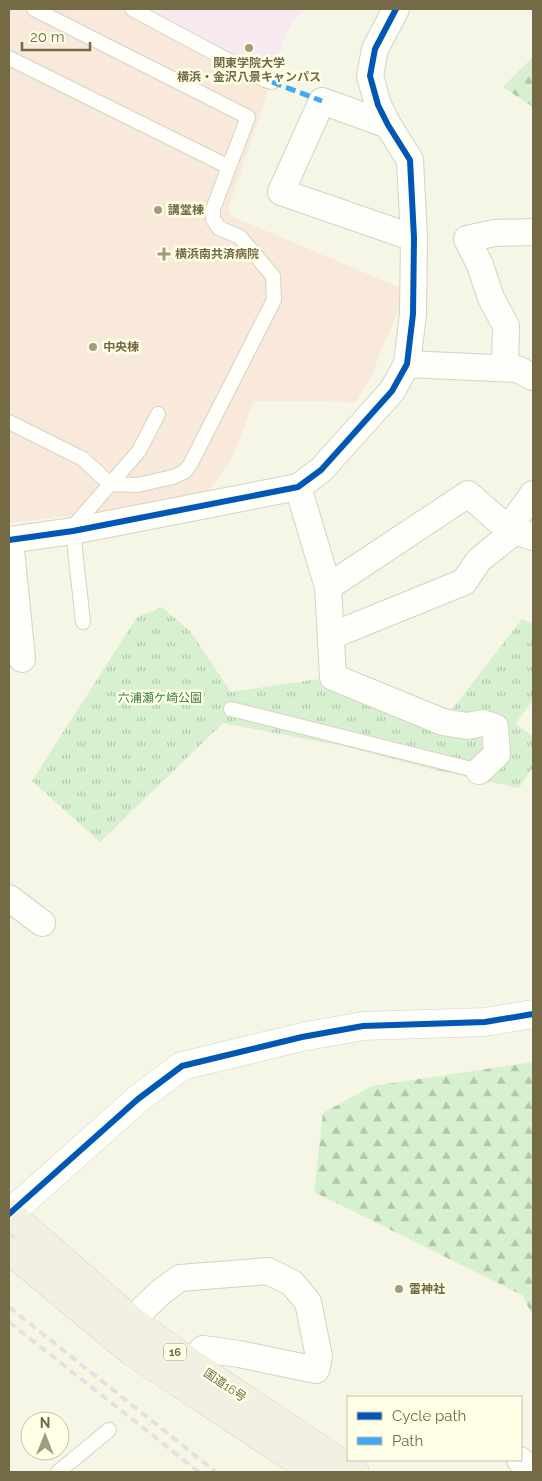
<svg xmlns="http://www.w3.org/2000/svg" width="542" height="1481" font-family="Raleway,'Noto Sans JP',sans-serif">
  <defs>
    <pattern id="forest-firs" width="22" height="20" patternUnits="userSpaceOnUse" patternTransform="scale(1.25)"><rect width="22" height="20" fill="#d7f0d0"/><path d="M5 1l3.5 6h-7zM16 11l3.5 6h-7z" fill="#b3c6ab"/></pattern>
    <pattern id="park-tufts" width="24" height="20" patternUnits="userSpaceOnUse" patternTransform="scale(1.25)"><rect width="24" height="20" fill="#d7f0d0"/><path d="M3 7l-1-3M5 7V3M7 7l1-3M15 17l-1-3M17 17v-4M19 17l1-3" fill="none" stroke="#b3c6ab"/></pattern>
  </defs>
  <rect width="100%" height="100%" fill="#f6f6e6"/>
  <path fill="#f8e8f0" d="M144 9H307L293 21 268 75Z"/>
  <path fill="#f9e9db" d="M9 9H121L269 88 228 209 231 216 408 291 382 348 371 378 356 402 254 401 231 461 205 495 112 511 9 523Z"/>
  <g fill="url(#forest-firs)">
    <path d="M533 57V107L503 87Z"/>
    <path d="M533 1062V1316L522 1295 314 1192 323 1113 372 1086Z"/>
  </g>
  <path fill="url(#park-tufts)" d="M162 607 190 631 231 692 333 677 443 721 522 619 533 624V700L515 724 533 736V767L519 788 435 770 342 746 223 723 100 842 32 781 137 617Z"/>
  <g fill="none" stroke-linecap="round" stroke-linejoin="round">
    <defs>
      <g id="service">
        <path d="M132 9 265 80 272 82"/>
        <path d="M9 58 229 167"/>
        <path d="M9 422 83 459 110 484 137 485 173 477 184 472 190 465 274 300 273 276 240 237 219 228 213 219V209L248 117 34 9"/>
        <path d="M71 529 139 451 158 414"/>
        <path d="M73 531 83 622"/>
        <path d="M231 709 479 771"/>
        <path d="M58 1472 109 1430"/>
      </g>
      <g id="minor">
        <path d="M388 125 322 101 281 192 414 238"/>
        <path d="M407 364 517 369 533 377"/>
        <path d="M505 368 506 326 491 298 480 265 467 239 494 233 533 232"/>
        <path d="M298 487 328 587 333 677 443 722 467 726 483 723 495 727 497 754 479 771"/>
        <path d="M508 529 533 494"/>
        <path d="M9 540 73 531 298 487 321 470 392 391 407 364 413 314 414 238 410 160 388 125 378 105 370 76 375 49 396 9"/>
        <path d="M10 540 22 659"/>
        <path d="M328 587 468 494 508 529 533 537"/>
        <path d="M331 636 464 582 479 560 515 531"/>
        <path d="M9 898 42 923"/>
        <path d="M135 1323 144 1308 161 1292 180 1278 268 1271 292 1283 308 1302 319 1357 316 1370 239 1354 203 1349 191 1363"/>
        <path d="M520 1460 532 1472"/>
      </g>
      <path id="tertiary" d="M9 1214 138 1099 182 1066 302 1037 363 1026 485 1022 533 1014"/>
      <g id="trunk">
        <path d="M9 1213 135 1323 191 1363 355 1472"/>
        <path d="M9 1250 132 1352 314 1472"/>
      </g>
    </defs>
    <use href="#service" stroke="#d5d3c1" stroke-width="16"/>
    <use href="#minor" stroke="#d5d3c1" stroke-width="28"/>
    <use href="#tertiary" stroke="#d5d3c1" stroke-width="29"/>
    <use href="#trunk" stroke="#d5d2c3" stroke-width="29"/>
    <use href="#service" stroke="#fefefb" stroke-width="14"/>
    <use href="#minor" stroke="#fefefb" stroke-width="26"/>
    <use href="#tertiary" stroke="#fefefb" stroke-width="28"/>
    <use href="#trunk" stroke="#f1f0e2" stroke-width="28"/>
    <g stroke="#e5e1e3" stroke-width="4" stroke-dasharray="8 5" stroke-linecap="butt">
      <path d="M9 1307 216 1472"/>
      <path d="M9 1322 199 1472"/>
    </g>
    <path stroke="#3fa9f5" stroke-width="5" stroke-dasharray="10 5" stroke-linecap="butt" d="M272 82 322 101"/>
    <defs>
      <g id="cycleway">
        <path d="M9 540 73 531 298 487 321 470 392 391 407 364 413 314 414 238 410 160 388 125 378 105 370 76 375 49 396 9"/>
        <path d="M9 1214 138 1099 182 1066 302 1037 363 1026 485 1022 533 1014"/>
      </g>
    </defs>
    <use href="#cycleway" stroke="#feffe6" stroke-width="9"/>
    <use href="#cycleway" stroke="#0057b8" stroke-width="6"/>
  </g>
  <g fill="#a29b7e" stroke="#feffe6" stroke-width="2">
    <circle cx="249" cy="48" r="5"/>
    <circle cx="158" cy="210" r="5"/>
    <path d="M161.5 246.5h5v5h5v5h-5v5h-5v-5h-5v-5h5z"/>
    <circle cx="93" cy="347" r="5"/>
    <circle cx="399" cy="1289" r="5"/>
  </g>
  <g text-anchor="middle" stroke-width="5" stroke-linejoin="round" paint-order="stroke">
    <rect fill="#feffe6" stroke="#9d9776" stroke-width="1" x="164" y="1343.5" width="22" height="17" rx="4"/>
    <g font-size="11" font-weight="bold" fill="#746a46">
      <text x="175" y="1356">16</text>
    </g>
    <g font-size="12" font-weight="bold" fill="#746a46" stroke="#feffe6" text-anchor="start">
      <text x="249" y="67" text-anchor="middle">関東学院大学<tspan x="249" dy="14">横浜・金沢八景キャンパス</tspan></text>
      <text x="168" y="214">講堂棟</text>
      <text x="175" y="258">横浜南共済病院</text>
      <text x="103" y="351">中央棟</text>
      <text x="409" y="1293">雷神社</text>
    </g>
    <g font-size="12" fill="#408148" stroke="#feffe6">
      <text x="160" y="702">六浦瀬ケ崎公園</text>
    </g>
    <g font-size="12" fill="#746a46" stroke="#feffe6">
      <text transform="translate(225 1385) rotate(34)" y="4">国道16号</text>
    </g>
  </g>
  <rect width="542" height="1481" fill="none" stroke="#746a46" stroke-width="20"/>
  <rect x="347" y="1396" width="175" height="65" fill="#feffe6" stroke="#c7c3a6"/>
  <rect x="357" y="1412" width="25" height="8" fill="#0057b8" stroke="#c7c3a6"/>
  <text x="392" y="1421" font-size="15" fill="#746a46">Cycle path</text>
  <rect x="357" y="1437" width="25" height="8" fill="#3fa9f5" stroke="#c7c3a6"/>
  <text x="392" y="1446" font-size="15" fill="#746a46">Path</text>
  <g transform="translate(45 1436)"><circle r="24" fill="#feffe6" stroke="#c7c3a6"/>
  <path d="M0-4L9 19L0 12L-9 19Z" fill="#a29b7e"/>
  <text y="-8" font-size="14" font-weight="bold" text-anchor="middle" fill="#746a46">N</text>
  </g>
  <path d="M22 42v8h68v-8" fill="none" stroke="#746a46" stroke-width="2.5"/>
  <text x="30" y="42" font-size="15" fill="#746a46" stroke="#feffe6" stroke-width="4" paint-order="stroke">20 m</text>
</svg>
